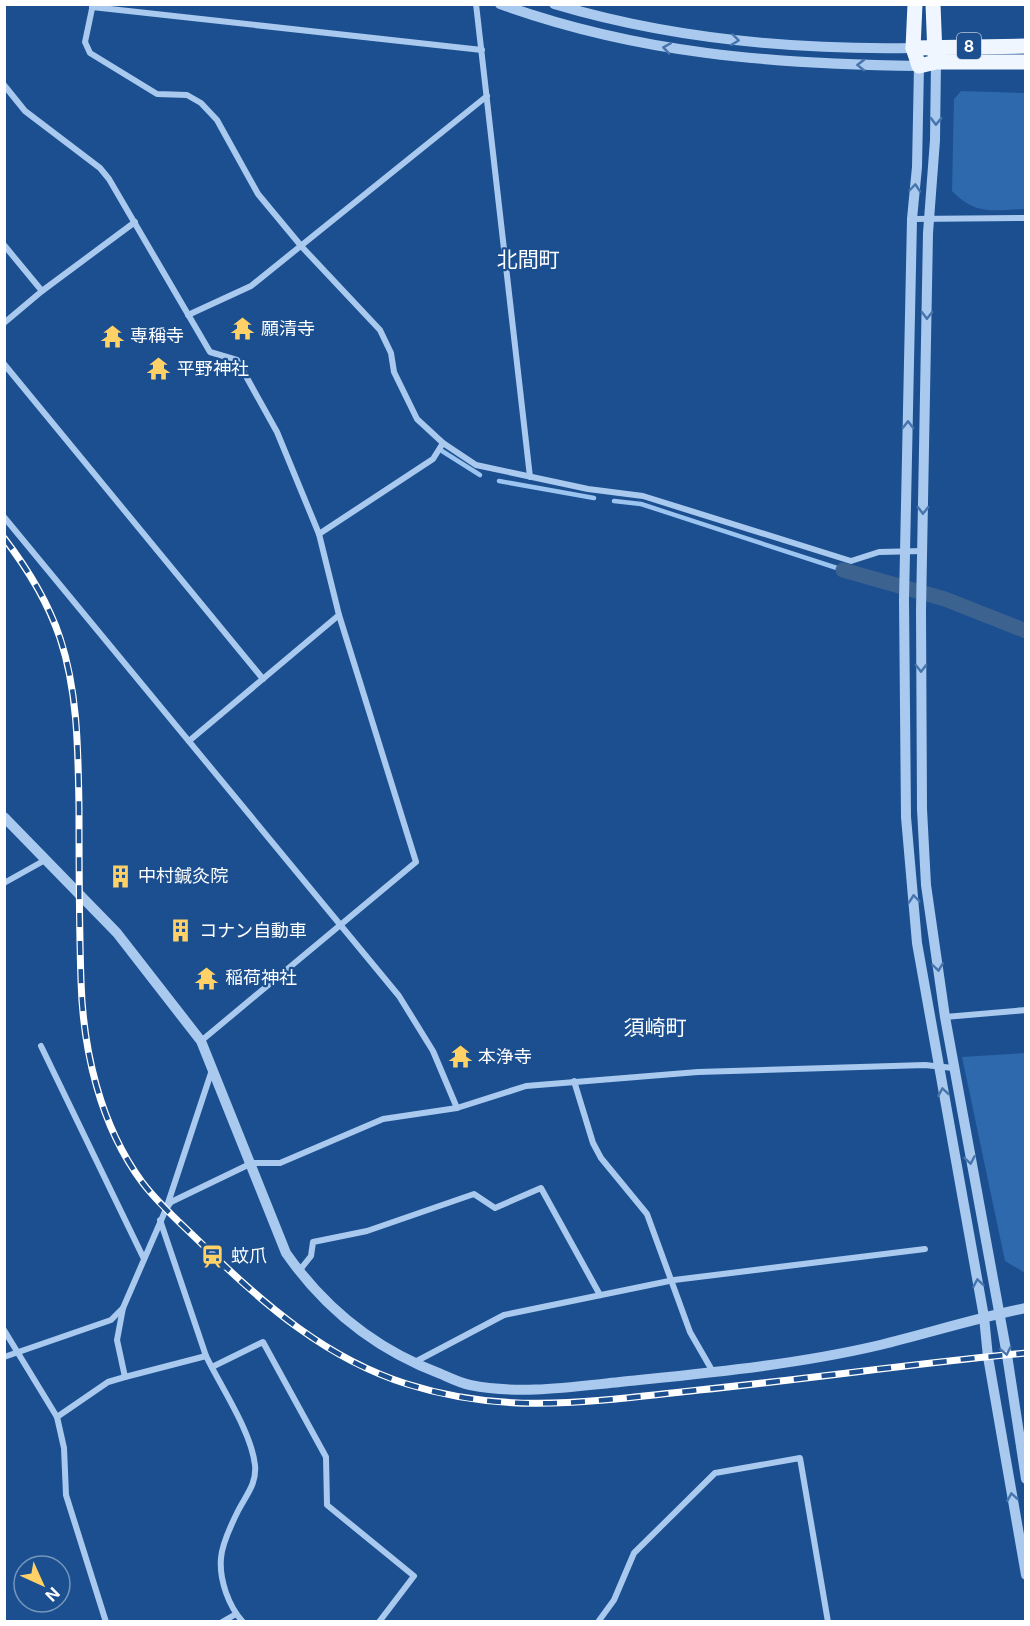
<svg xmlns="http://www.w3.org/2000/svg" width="1030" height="1626" font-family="Inter,'Noto Sans JP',sans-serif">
  <rect width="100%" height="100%" fill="#1b4f8f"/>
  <g fill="#2e69ad">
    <path d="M961 91 1025 93V209C994 210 976 216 952 191L954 99Z"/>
    <path d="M1025 1053H1026L1025 1273 1005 1261 962 1057Z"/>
  </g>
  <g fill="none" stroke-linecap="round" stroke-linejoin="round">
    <g stroke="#9cc4f0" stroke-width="4.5">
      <path d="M442 451 480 475"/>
      <path d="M499 481 594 498"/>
      <path d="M614 501 641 504 843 570"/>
    </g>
    <path stroke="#3c6290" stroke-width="15" d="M843 570 945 599 1026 631"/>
    <g stroke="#a9c9ee" stroke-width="6">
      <path d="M93 4 85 42 90 53 157 94 187 95 201 103 217 120 258 194 302 247 380 330 391 353 394 372 417 419 443 443 476 465 588 489 643 496 851 561 879 552 923 551"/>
      <path d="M476 4 530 477"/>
      <path d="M92 7 482 50"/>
      <path d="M4 85 25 111 100 168 109 179 210 352 237 360 277 432 319 534 339 615 416 862 201 1041"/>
      <path d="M912 219 1026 218"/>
      <path d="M4 245 42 291"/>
      <path d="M188 315 251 286 487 96"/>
      <path d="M4 323 42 291 135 222"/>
      <path d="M4 364 263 679"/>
      <path d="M4 517 399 996 433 1051 457 1108"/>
      <path d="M319 534 433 459 443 443"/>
      <path d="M189 741 339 615"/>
      <path d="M4 883 47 859"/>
      <path d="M945 1017 1026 1010"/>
      <path d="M41 1046 144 1259"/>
      <path d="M212 1070 166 1209 123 1308 117 1340 125 1377 206 1356C221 1387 251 1431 255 1465 257 1484 246 1495 238 1511 232 1523 222 1544 221 1558 219 1580 229 1607 243 1622"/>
      <path d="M574 1081 593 1143 601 1158 647 1214 690 1332 713 1372"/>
      <path d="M166 1209 171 1202 252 1163H280L383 1119 457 1108 526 1086 698 1072 925 1065 953 1068"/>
      <path d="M160 1220 206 1356"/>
      <path d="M299 1271 311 1256 313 1242 367 1231 474 1194 495 1208 541 1188 600 1295"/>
      <path d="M4 1330 57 1417 64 1448 66 1495 106 1622"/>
      <path d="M4 1357 111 1320 123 1308"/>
      <path d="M413 1363 504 1315 674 1280 925 1249"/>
      <path d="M212 1367 263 1342 326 1457 327 1505 414 1576 379 1622"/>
      <path d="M57 1417 108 1382 125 1377"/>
      <path d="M222 1622 236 1614"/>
      <path d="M598 1622 614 1600 634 1553 715 1473 800 1458 828 1622"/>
    </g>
    <g stroke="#a9c9ee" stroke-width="10">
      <path d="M500 4C639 54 773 64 919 66L917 167 912 219 904 600 906 817 917 943 984 1317 988 1357 1026 1575"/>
      <path d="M554 4C671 39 791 50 913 48"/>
      <path d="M936 62 935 140 928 233 921 610 922 809 926 885 945 1017 1007 1355 1026 1479"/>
      <path d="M4 817 117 933 201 1041 286 1253C325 1309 377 1350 441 1374 450 1378 460 1383 470 1385 520 1395 571 1387 620 1382 707 1373 795 1365 880 1345 929 1333 976 1318 1026 1308"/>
    </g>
    <g stroke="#f0f6ff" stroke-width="15">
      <path d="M915 4 913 48 919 66 936 62H1026"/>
      <path d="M933 4 935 55"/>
      <path d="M913 48 1026 46"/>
    </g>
    <defs>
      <path id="rail" d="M4 538C27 568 48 602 60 638 78 692 78 751 79 808 79 866 79 923 81 981 83 1050 100 1125 142 1182 160 1206 184 1226 205 1247 263 1304 327 1359 407 1384 508 1416 596 1401 699 1390 808 1379 917 1363 1026 1353"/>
    </defs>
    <use href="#rail" stroke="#fff" stroke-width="7"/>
    <use href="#rail" stroke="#1b4f8f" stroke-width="4.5" stroke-dasharray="14" stroke-linecap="butt"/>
  </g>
  <defs><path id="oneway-chevron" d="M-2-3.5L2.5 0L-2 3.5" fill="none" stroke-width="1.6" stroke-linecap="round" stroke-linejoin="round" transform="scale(1.5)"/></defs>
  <g stroke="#4674ac">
    <use href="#oneway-chevron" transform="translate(735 40) rotate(7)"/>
    <use href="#oneway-chevron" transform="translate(667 48) rotate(-171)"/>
    <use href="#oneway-chevron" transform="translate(861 65) rotate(-179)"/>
    <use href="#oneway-chevron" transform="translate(936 121) rotate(91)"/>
    <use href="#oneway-chevron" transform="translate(915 188) rotate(-85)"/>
    <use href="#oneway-chevron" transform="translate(927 315) rotate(91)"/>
    <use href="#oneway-chevron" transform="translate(908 425) rotate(-89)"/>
    <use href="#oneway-chevron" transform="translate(923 510) rotate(91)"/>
    <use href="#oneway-chevron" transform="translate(921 668) rotate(90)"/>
    <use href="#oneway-chevron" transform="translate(914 899) rotate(-95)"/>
    <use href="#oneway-chevron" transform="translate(938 967) rotate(82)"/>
    <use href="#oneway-chevron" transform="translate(943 1092) rotate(-100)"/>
    <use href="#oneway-chevron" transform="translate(970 1160) rotate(80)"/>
    <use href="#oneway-chevron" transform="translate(978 1283) rotate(-100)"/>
    <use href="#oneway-chevron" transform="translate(1006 1351) rotate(79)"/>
    <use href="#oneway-chevron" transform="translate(1012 1497) rotate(-100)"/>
  </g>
  <defs>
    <symbol id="temple-bare" viewBox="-9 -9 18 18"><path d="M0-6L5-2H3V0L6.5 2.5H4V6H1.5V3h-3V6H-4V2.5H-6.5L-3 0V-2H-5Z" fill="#ffd166" stroke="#1b4f8f" stroke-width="2.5" paint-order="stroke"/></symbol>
    <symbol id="building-bare" viewBox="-9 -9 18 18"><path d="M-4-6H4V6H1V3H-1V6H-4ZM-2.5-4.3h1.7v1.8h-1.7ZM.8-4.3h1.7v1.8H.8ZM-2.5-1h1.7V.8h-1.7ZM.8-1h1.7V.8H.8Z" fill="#ffd166" stroke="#1b4f8f" stroke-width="2.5" paint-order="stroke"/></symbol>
    <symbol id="station-bare" viewBox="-9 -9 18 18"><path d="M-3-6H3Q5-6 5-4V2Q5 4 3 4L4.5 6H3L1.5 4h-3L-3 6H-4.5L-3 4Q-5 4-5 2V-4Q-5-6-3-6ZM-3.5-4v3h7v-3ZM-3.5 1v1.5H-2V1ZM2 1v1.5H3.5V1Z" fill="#ffd166" stroke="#1b4f8f" stroke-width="2.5" paint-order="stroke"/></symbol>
  </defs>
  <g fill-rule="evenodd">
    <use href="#temple-bare" x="226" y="312" width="33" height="33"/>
    <use href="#temple-bare" x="96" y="320" width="33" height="33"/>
    <use href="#temple-bare" x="142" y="352" width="33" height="33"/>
    <use href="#building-bare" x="104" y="860" width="33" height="33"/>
    <use href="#building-bare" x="164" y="914" width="33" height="33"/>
    <use href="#temple-bare" x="190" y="962" width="33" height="33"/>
    <use href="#temple-bare" x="444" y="1040" width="33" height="33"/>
    <use href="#station-bare" x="196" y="1240" width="33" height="33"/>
  </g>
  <g text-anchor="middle" stroke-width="4.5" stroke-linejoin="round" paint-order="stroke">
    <rect fill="#1b4f8f" stroke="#bbcadd" stroke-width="1.5" x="957" y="33" width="24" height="26" rx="4.5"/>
    <g font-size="16" font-weight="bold" fill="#fff">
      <text x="969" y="52">8</text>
    </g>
    <g font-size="18" fill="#fff" stroke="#1b4f8f" text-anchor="start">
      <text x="261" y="335">願清寺</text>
      <text x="130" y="342">専稱寺</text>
      <text x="177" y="375">平野神社</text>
      <text x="138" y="882">中村鍼灸院</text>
      <text x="199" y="937">コナン自動車</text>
      <text x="225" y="984">稲荷神社</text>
      <text x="478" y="1063">本浄寺</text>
      <text x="231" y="1262">蚊爪</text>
    </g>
    <g font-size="21" fill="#fff" stroke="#1b4f8f">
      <text x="528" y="267">北間町</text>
      <text x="655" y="1035">須崎町</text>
    </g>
  </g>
  <rect width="1030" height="1626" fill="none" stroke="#ffffff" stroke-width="12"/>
  <g transform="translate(42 1584) rotate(135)"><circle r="28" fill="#1b4f8f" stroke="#7695bc" stroke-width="1.5"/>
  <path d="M0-4.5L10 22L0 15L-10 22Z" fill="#ffd166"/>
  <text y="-9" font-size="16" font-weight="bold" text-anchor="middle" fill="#ffffff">N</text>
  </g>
</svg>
